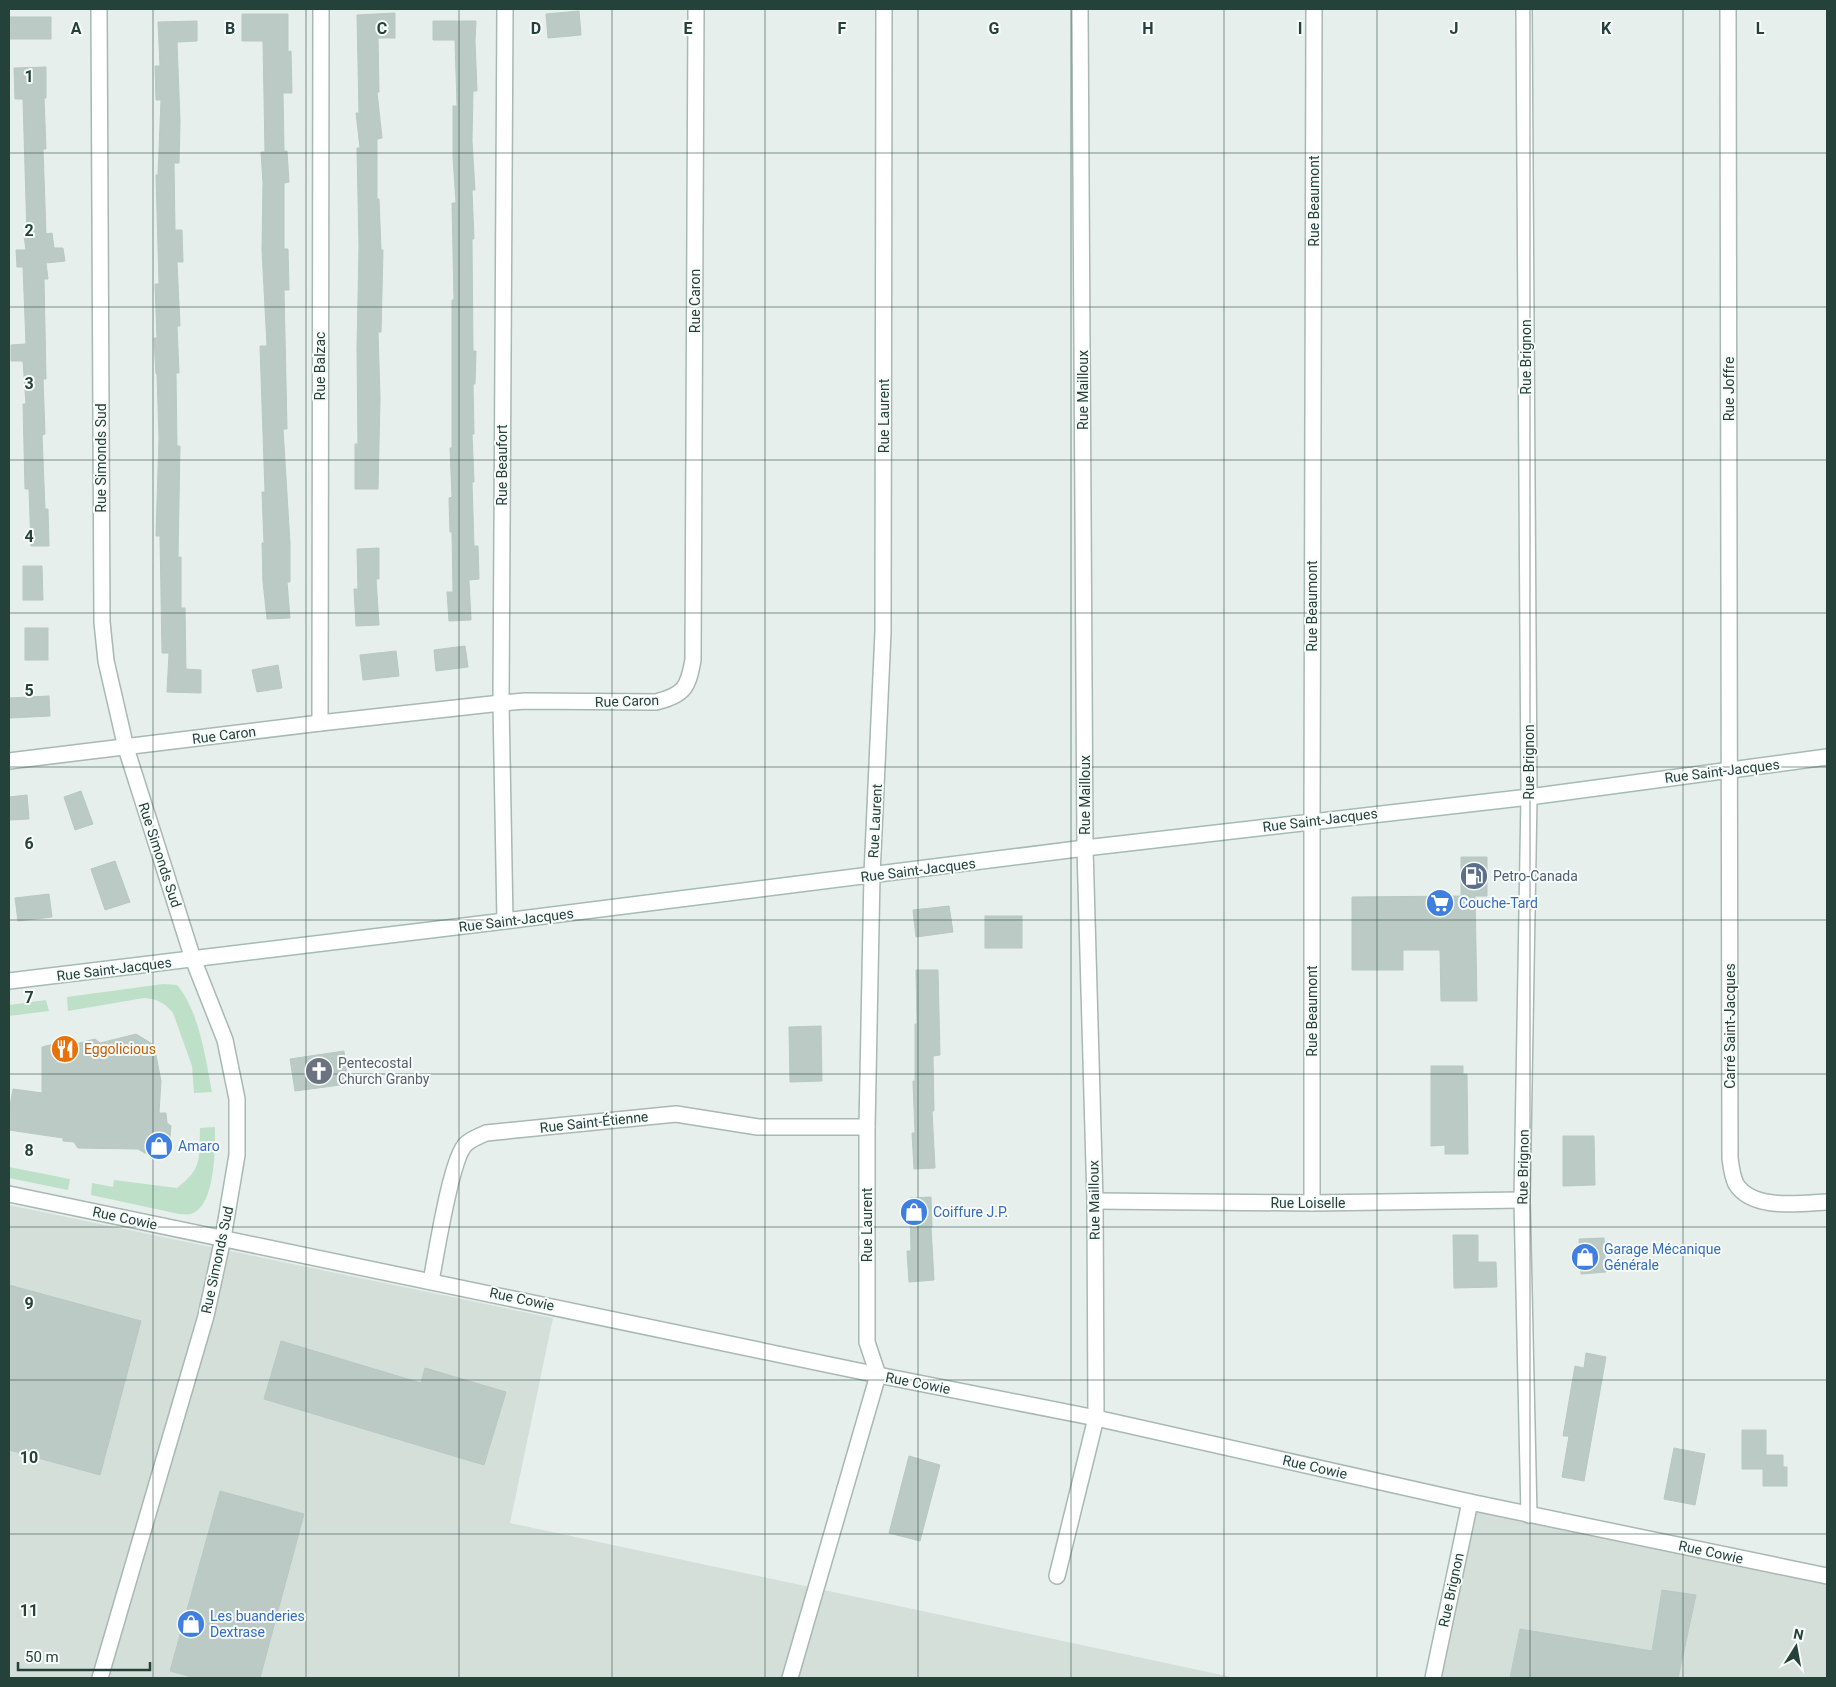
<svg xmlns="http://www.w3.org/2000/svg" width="1836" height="1687" font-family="Roboto,sans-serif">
  <rect width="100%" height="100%" fill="#e6efeb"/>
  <g fill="#d4dfda">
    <path d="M9 1205 553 1318 510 1523 1236 1678H9Z"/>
    <path d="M1470 1502 1827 1576V1678H1433Z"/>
  </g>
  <g fill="#bfe0c8">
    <path d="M163 984 177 985C199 1010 206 1060 212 1092L194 1093 192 1066 173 1013C165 1003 157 999 144 998L68 1011 67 997Z"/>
    <path d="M46 1000 49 1011 9 1016V1005Z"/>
    <path d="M215 1127C215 1148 216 1206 191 1214 188 1215 183 1214 179 1214L91 1195 92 1183 113 1187 114 1180 177 1188C203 1168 199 1158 200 1128Z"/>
    <path d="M9 1167 70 1179 68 1190 9 1178Z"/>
  </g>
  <g fill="#bbcac4" stroke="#b8c9c2">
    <path d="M579 11 581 35 548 38 546 14Z"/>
    <path d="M395 13V38H378L379 92H377L382 138 377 139V199H379L381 250H383L381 332H378L380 398 378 489H355V444H358L357 349 359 247 357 148H360L356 113H359L357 15Z"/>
    <path d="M242 14H288V52L291 51 292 93H283L284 151H287L289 182 284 183V249H288L289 290H284L287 429H283L290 543V582H287L290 618 267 619 263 582 262 543H264L262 492H265L260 346H267L262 250 263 183 261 152H265L263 41H242Z"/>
    <rect x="9" y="17" width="42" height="22"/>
    <path d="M197 21V41L177 42 180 121 179 163H174L175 230H182L183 262H177L180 326H177L179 373H176L177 446H180L178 557H181V608H185L186 669 201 670V693L167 692 169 653H162L160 536H156L159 438 157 374H156L154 338H157L155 284H159L156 175H158L161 100H156L155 66H160L158 22Z"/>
    <path d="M433 21H476L475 41 477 91H473L472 141 475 190H472L474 239H472L473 351H476L475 384H473L474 434H472L474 482H472L474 546H478L479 579 469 580 471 620 449 621 447 592H453L452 532H450L449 498 452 497 450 448H452V300H454L452 203H456L453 157V106H457L455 40H433Z"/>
    <path d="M46 67V98H44L46 149H43L46 234 52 233 54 248H63L65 261 46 263 48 279H44L46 379H43L45 434 42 435 45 509H48L49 546H31L29 489H25L23 404H26L23 361H11V345L26 344 23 267H17L16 250H26L24 236H27L23 99H15L14 68Z"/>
    <path d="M379 548V579H376L379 625 356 626 354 589H358L357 549Z"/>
    <path d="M23 566H42L43 600H23Z"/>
    <rect x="25" y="628" width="23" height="32"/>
    <path d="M465 646 468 667 436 671 434 650Z"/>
    <path d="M396 651 399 676 363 680 360 655Z"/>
    <path d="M278 665 282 688 257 692 252 670Z"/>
    <path d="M49 696 50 716 10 718 9 698Z"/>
    <path d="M81 791 93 824 75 830 64 797Z"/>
    <path d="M27 795 29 819 9 820V797Z"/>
    <path d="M1461 857H1487V896H1475L1477 1001H1441L1440 950H1403V970H1352V897L1461 896Z"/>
    <path d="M115 861 130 902 105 910 91 869Z"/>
    <path d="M49 894 52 917 18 921 15 898Z"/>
    <path d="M949 906 953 932 916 937 913 910Z"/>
    <rect x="985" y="916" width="37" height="32"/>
    <path d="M916 970H938L940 1055 933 1056 934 1111H932L935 1168 914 1169 912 1133H915L913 1081H915V1024H917Z"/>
    <path d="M821 1026 822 1081 790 1082 789 1027Z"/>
    <path d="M136 1034 154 1045 161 1081 159 1113H166L167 1123 171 1126 169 1148 162 1154 145 1153 138 1149 78 1148 74 1142 63 1141V1138L9 1130V1112L13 1089 42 1093V1047L66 1041 72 1045 95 1039 100 1043Z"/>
    <path d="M344 1051 348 1084 295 1091 290 1059Z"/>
    <path d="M1431 1066H1463V1074H1467L1468 1154H1445V1145L1431 1146Z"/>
    <path d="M1563 1136H1594L1595 1185 1563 1186Z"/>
    <path d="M931 1197 932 1227H931L934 1280 909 1282 907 1251H911L910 1198Z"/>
    <path d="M1453 1235H1478V1262H1496L1497 1287 1454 1288Z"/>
    <path d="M1604 1238 1606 1272 1581 1274 1579 1239Z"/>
    <path d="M9 1285 141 1321 100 1475 9 1450Z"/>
    <path d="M281 1341 421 1383 425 1368 506 1392 484 1465 264 1399Z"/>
    <path d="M1586 1353 1606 1357 1584 1481 1562 1477 1569 1436H1563L1575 1366 1584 1368Z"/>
    <path d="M1742 1430H1766V1455H1783V1467H1787V1486H1763V1469H1742Z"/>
    <path d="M1674 1448 1705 1454 1695 1505 1664 1499Z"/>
    <path d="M909 1456 940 1465 920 1541 889 1533Z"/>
    <path d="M220 1491 304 1514 260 1678H196L170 1671Z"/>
    <path d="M1662 1590 1696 1595 1678 1678H1510L1520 1629 1652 1651Z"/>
  </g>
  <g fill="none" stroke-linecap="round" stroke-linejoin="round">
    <defs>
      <g id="minor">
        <path d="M1524 9 1529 797 1522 1200 1529 1515"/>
        <path d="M1728 9 1730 1158C1731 1166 1732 1176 1736 1184 1753 1211 1801 1203 1827 1202"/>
        <path d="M320 723 321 9"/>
        <path d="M9 761 320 723 501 703 525 701 656 702C684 695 688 688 693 660L696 9"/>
        <path d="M505 921 501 703 505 9"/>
        <path d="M1095 1201 1312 1203 1522 1200"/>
        <path d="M1312 1203V821L1314 9"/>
        <path d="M431 1281C436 1256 451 1157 466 1144 471 1139 480 1136 486 1133L676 1114 758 1127H867"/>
        <path d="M1057 1576 1096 1418 1095 1201 1085 848 1080 9"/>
        <path d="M790 1678 878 1375 867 1342V1127L872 875 883 632 884 9"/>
        <path d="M1433 1678 1470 1502"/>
      </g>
      <g id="tertiary">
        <path d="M99 9 102 622 106 661 126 748 193 959 225 1040 237 1099V1155L223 1238 206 1316 100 1678"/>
        <path d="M9 1194 878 1375 1096 1418 1470 1502 1827 1576"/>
      </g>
      <path id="secondary" d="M9 981 505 921 1085 848 1529 797 1827 757"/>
    </defs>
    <use href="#minor" stroke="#a8b8b2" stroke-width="18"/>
    <use href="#tertiary" stroke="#a8b8b2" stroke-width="18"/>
    <use href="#secondary" stroke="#a4bbb3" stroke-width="18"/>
    <use href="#minor" stroke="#fff" stroke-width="15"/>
    <use href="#tertiary" stroke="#fff" stroke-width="15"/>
    <use href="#secondary" stroke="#fff" stroke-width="15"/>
  </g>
  <path fill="none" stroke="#24423a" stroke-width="1" stroke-opacity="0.55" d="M153 9V1678M306 9V1678M459 9V1678M612 9V1678M765 9V1678M918 9V1678M1071 9V1678M1224 9V1678M1377 9V1678M1530 9V1678M1683 9V1678M9 153H1827M9 307H1827M9 460H1827M9 613H1827M9 767H1827M9 920H1827M9 1074H1827M9 1227H1827M9 1380H1827M9 1534H1827"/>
  <defs>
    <symbol id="fuel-disc" viewBox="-11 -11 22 22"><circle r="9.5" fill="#5c6f8a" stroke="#f7fbf9"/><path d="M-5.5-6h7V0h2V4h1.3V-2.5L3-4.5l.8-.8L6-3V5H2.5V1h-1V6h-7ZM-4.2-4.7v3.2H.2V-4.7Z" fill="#fff"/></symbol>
    <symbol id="supermarket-disc" viewBox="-11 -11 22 22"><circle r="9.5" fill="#3f7fe0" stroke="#f7fbf9"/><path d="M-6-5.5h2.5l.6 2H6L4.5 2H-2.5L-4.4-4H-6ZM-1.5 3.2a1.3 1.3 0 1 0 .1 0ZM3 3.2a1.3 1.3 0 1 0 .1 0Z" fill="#fff"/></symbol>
    <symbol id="restaurant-disc" viewBox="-11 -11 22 22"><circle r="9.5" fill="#e8710a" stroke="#f7fbf9"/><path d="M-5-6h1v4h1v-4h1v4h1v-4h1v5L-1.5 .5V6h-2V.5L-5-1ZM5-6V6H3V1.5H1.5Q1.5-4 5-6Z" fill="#fff"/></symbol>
    <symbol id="church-disc" viewBox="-11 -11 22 22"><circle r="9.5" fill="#6b7280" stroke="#f7fbf9"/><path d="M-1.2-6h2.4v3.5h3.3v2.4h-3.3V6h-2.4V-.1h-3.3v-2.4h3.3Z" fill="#fff"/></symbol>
    <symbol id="shop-disc" viewBox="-11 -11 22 22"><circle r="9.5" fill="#3f7fe0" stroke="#f7fbf9"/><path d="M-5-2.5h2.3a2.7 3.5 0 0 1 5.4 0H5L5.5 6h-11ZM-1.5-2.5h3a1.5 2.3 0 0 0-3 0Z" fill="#fff"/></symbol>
  </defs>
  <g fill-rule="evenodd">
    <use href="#fuel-disc" x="1458" y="860" width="32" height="32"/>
    <use href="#supermarket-disc" x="1424" y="887" width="32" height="32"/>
    <use href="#restaurant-disc" x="49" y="1033" width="32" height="32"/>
    <use href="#church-disc" x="303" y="1055" width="32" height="32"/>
    <use href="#shop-disc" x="143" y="1130" width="32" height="32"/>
    <use href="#shop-disc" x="898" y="1196" width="32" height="32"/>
    <use href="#shop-disc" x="1569" y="1241" width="32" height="32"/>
    <use href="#shop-disc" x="175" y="1608" width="32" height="32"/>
  </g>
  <g text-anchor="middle" stroke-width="4" stroke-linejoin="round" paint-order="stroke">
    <g font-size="14" fill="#24423a" stroke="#f7fbf9">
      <text transform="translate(1314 201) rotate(-90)" y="5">Rue Beaumont</text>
      <text transform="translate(695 301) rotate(-90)" y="5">Rue Caron</text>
      <text transform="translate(1526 357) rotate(-90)" y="5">Rue Brignon</text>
      <text transform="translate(320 366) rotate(-90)" y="5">Rue Balzac</text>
      <text transform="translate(1729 389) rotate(-90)" y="5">Rue Joffre</text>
      <text transform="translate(1083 390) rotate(-90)" y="5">Rue Mailloux</text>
      <text transform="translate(884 416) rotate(-90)" y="5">Rue Laurent</text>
      <text transform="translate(101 458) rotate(-90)" y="5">Rue Simonds Sud</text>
      <text transform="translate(502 465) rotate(-90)" y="5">Rue Beaufort</text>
      <text transform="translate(1312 606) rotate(-90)" y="5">Rue Beaumont</text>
      <text transform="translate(627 701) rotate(-2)" y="5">Rue Caron</text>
      <text transform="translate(224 735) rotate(-7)" y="5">Rue Caron</text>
      <text transform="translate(1529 762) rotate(-90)" y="5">Rue Brignon</text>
      <text transform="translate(1722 771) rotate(-7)" y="5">Rue Saint-Jacques</text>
      <text transform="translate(1085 795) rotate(-90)" y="5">Rue Mailloux</text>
      <text transform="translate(1320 820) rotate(-7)" y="5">Rue Saint-Jacques</text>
      <text transform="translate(875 821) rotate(-87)" y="5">Rue Laurent</text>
      <text transform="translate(160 855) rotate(72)" y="5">Rue Simonds Sud</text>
      <text transform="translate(918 870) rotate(-7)" y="5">Rue Saint-Jacques</text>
      <text transform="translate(516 920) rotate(-7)" y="5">Rue Saint-Jacques</text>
      <text transform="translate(114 969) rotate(-7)" y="5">Rue Saint-Jacques</text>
      <text transform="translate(1312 1011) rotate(-90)" y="5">Rue Beaumont</text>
      <text transform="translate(1730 1026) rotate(-90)" y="5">Carré Saint-Jacques</text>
      <text transform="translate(594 1122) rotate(-6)" y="5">Rue Saint-Étienne</text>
      <text transform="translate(1523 1167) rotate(-89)" y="5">Rue Brignon</text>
      <text transform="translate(1094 1200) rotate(-91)" y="5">Rue Mailloux</text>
      <text x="1308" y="1208">Rue Loiselle</text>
      <text transform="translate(125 1218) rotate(12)" y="5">Rue Cowie</text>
      <text transform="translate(867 1225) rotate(-90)" y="5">Rue Laurent</text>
      <text transform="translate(217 1260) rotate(-78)" y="5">Rue Simonds Sud</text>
      <text transform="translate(522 1299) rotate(12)" y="5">Rue Cowie</text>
      <text transform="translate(918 1383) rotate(11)" y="5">Rue Cowie</text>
      <text transform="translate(1315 1467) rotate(13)" y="5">Rue Cowie</text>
      <text transform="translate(1711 1552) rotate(12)" y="5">Rue Cowie</text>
      <text transform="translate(1451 1590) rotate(-78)" y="5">Rue Brignon</text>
    </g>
    <g font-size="14" fill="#4e5e75" stroke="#f7fbf9" text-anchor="start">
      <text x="1493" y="881">Petro-Canada</text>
    </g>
    <g font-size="14" fill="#366cbe" stroke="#f7fbf9" text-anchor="start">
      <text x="1459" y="908">Couche-Tard</text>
      <text x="178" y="1151">Amaro</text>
      <text x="933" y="1217">Coiffure J.P.</text>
      <text x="1604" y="1254">Garage Mécanique<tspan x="1604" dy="16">Générale</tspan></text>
      <text x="210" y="1621">Les buanderies<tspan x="210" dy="16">Dextrase</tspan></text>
    </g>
    <g font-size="14" fill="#c56008" stroke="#f7fbf9" text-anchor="start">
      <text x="84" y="1054">Eggolicious</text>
    </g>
    <g font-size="14" fill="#5b616d" stroke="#f7fbf9" text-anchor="start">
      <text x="338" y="1068">Pentecostal<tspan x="338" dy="16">Church Granby</tspan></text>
    </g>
  </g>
  <g font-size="16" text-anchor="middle" font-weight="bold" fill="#24423a" stroke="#f7fbf9" stroke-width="4" stroke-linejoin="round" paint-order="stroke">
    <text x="76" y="34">A</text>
    <text x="230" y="34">B</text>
    <text x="382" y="34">C</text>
    <text x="536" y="34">D</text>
    <text x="688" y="34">E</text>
    <text x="842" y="34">F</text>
    <text x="994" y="34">G</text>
    <text x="1148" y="34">H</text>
    <text x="1300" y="34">I</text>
    <text x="1454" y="34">J</text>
    <text x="1606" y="34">K</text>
    <text x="1760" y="34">L</text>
    <text x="29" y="82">1</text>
    <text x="29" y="236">2</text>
    <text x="29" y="389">3</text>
    <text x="29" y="542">4</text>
    <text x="29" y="696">5</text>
    <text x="29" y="849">6</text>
    <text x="29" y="1003">7</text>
    <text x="29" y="1156">8</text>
    <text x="29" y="1309">9</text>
    <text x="29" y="1463">10</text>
    <text x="29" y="1616">11</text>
  </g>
  <rect width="1836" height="1687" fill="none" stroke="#24423a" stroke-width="20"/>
  <g transform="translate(1796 1647) rotate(11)" stroke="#f7fbf9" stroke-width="4" paint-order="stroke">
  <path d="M0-4L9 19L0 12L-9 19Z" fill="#24423a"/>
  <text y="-8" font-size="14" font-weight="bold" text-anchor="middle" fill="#24423a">N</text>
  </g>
  <path d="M18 1662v8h132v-8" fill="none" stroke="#24423a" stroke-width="2.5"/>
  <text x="25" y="1662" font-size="15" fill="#24423a" stroke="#f7fbf9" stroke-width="4" paint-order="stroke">50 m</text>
</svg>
